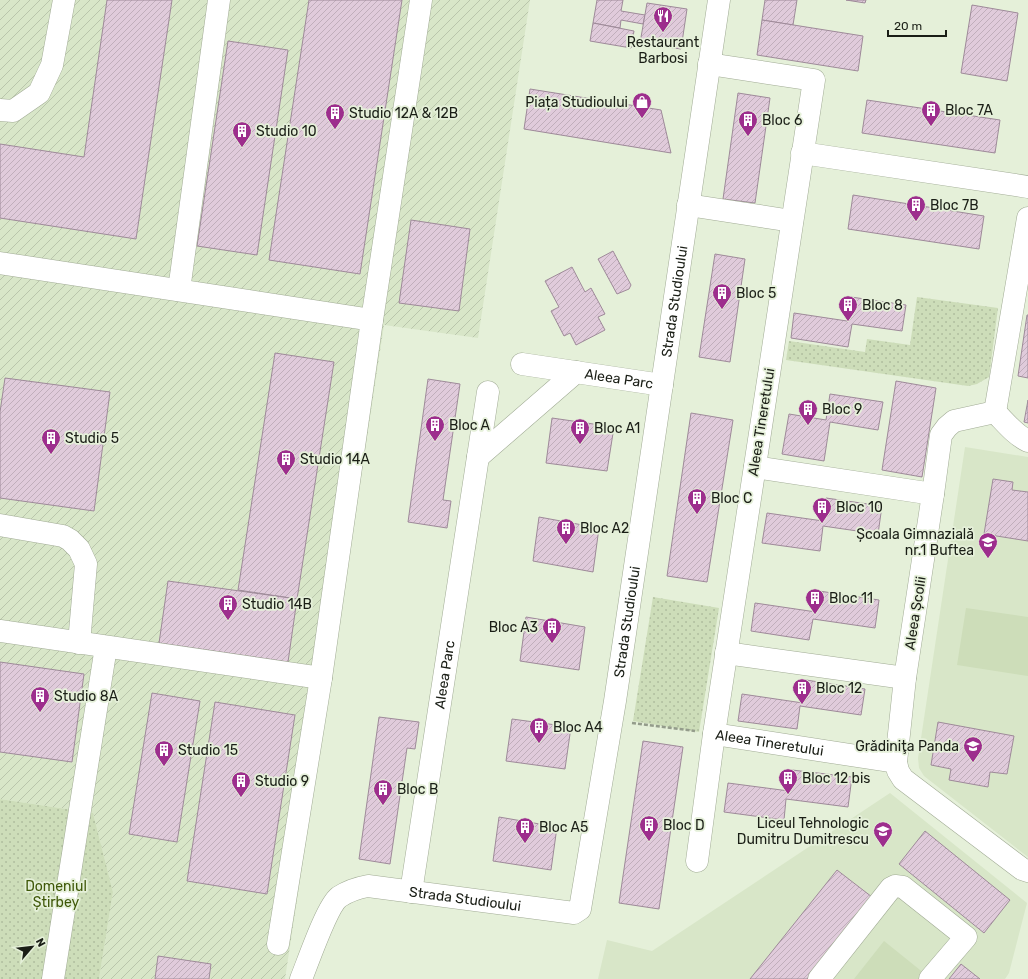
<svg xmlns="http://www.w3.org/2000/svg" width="1028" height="979" font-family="Rubik,sans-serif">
  <defs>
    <pattern id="industrial-furrows" width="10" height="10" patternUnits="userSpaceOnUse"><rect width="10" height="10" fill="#d8e6c8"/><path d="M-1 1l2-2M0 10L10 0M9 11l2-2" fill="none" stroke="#b9c5ab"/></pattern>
    <pattern id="park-dots" width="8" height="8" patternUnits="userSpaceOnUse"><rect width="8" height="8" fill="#cdddb9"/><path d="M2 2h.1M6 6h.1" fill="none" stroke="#afbd9e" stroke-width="1.8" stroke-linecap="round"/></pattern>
    <pattern id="building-hatch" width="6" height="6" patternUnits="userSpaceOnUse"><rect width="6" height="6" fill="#e0cbdb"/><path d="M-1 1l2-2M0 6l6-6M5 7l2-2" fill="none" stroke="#c0aebb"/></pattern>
  </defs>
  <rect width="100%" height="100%" fill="#e5f0d9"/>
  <g fill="#d8e6c8">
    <path d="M965 447 1028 457V857L924 776 919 768 918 758Z"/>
    <path d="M890 793 1027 903 1009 973 1005 979H598L607 940 652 951Z"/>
  </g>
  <path fill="url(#industrial-furrows)" d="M0 0H530L478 338 384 325 285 979H99L113 892 93 813 0 799Z"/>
  <g fill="#cdddb9">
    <path d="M966 608 1028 617V676L957 665Z"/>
    <path d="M884 941 925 974 921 979H854Z"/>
  </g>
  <g fill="url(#park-dots)">
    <path d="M917 297 998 308 989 377 977 384 968 386 786 360 789 341 865 352 867 339 910 345Z"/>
    <path d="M653 597 719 608 699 732 633 721Z"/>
    <path d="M0 799 93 813 113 892 99 979H0Z"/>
  </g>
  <g fill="url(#building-hatch)" stroke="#9e8a99">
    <path d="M107 0H172L136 239 0 218V144L84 157Z"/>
    <path d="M309 0H402L360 274 269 260Z"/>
    <path d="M597 0H623L621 11 645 15 643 24 621 20 620 28 593 23Z"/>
    <path d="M765 0H797L793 25 762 20Z"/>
    <path d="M846 0H866L865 3Z"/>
    <path d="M647 3 687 9 681 49 640 43Z"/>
    <path d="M972 5 1018 13 1007 81 961 73Z"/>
    <path d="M762 20 863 36 858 71 757 55Z"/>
    <path d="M593 23 634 31 631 48 590 41Z"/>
    <path d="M228 41 288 50 257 255 197 246Z"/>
    <path d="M530 89 661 110 671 153 524 129Z"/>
    <path d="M738 93 770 98 755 203 723 199Z"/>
    <path d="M867 100 1000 120 995 153 862 133Z"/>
    <path d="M853 195 984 216 979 249 848 229Z"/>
    <path d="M411 220 470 229 459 311 399 303Z"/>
    <path d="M613 251 631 285 629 289 617 294 598 259Z"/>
    <path d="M715 254 745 259 730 362 699 357Z"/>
    <path d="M572 267 585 292 591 288 605 314 598 317 605 330 576 345 570 333 564 336 551 311 559 307 545 281Z"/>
    <path d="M851 297 906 305 902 331 852 324 848 347 791 338 794 313 847 321Z"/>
    <path d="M1027 315H1028V378L1018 376Z"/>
    <path d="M275 353 334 362 297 599 238 590Z"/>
    <path d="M5 378 110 392 94 511 0 498V412Z"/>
    <path d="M428 379 460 384 443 500 451 501 447 528 408 522Z"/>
    <path d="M896 381 936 388 922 477 882 470Z"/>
    <path d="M830 394 883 402 878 430 830 422 824 461 782 454 789 414 826 420Z"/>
    <path d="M1028 400V423L1024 422Z"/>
    <path d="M691 413 733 420 707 582 667 576Z"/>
    <path d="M552 418 614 427 607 471 546 463Z"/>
    <path d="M993 479 1013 482 1012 490 1028 492V541L984 534Z"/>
    <path d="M826 498 882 506 878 534 823 526 820 551 762 543 767 513 823 521Z"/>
    <path d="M539 517 599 528 593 572 533 561Z"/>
    <path d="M168 581 297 599 288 662 159 643Z"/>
    <path d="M819 591 879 600 875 628 813 619 809 640 751 631 755 603 816 612Z"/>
    <path d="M526 617 585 627 579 670 520 661Z"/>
    <path d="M0 662 84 674 72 762 0 752Z"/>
    <path d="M806 680 865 689 861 715 800 706 797 729 738 721 742 694 803 703Z"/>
    <path d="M152 693 200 701 177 842 129 834Z"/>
    <path d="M215 702 295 715 267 894 187 881Z"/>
    <path d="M379 717 419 722 415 749 407 748 390 864 359 859Z"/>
    <path d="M512 719 571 727 565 769 506 761Z"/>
    <path d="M938 722 1014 736 1007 774 990 772 988 787 949 780 951 769 931 765Z"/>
    <path d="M643 741 683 747 659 909 619 903Z"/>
    <path d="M792 770 852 777 848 807 786 799 784 820 724 812 728 783 789 791Z"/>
    <path d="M499 817 557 827 551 870 493 861Z"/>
    <path d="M925 831 1010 900 984 933 899 864Z"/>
    <path d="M837 870 872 897 807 979H750Z"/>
    <path d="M158 956 211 964 209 979H155Z"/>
    <path d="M961 964 980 979H949Z"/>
  </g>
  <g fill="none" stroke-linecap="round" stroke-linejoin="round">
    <defs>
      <g id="minor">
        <path id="s1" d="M709 64 814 80 714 734 896 762"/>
        <path d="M0 110 13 111 39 93 52 65 64 0"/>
        <path d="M802 153 1028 187"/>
        <path d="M688 205 792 221"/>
        <path d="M0 263 372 320 421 0"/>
        <path d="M179 290 219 0"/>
        <path id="s2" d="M522 364 662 385"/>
        <path d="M995 412 954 421 947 427 941 435 933 494 905 678 896 762 898 771 903 779 1022 869 1028 871"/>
        <path d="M995 412 1028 218"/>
        <path d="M995 412C1005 422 1015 435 1028 441"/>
        <path d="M478 457 576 372"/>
        <path d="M755 467 933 494"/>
        <path d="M0 525 63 536 70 540 79 549 86 564 79 643"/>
        <path d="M0 631 321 678 372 320"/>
        <path d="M726 653 905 678"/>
        <path d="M697 861 714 734"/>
        <path id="s3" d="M411 892 488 392"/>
        <path d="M278 944 321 678"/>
        <path d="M53 979 106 647"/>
        <path id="s4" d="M301 979C308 962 327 906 339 897 348 891 357 888 368 886L574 913 580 909 615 701 719 0"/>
        <path d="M819 979 891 888 895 886 903 887 966 937 930 979"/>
      </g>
    </defs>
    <use href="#minor" stroke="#a1ab95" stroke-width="23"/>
    <path stroke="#949c8b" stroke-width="2.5" stroke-dasharray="4 2" stroke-linecap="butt" d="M632 723 695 731"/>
    <use href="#minor" stroke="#fff" stroke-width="22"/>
  </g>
  <defs>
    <symbol id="restaurant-pin" viewBox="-11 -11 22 30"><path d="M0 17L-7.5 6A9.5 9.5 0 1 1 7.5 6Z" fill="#9d2e8d" stroke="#e5f0d9"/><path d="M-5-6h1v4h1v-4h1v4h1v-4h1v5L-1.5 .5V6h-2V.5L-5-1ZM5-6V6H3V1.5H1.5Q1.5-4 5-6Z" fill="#fff"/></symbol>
    <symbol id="shop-pin" viewBox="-11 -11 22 30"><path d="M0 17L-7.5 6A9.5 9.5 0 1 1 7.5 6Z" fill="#9d2e8d" stroke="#e5f0d9"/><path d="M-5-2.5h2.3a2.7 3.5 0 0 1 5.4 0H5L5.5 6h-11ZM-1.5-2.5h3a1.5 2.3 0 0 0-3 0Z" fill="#fff"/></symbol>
    <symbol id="building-pin" viewBox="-11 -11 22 30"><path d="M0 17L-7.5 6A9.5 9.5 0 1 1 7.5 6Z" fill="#9d2e8d" stroke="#e5f0d9"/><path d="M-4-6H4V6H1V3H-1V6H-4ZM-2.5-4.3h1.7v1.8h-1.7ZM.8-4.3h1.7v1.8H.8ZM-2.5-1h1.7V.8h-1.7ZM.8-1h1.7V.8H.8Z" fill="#fff"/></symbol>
    <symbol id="school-pin" viewBox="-11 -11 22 30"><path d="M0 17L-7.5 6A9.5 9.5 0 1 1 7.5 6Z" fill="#9d2e8d" stroke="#e5f0d9"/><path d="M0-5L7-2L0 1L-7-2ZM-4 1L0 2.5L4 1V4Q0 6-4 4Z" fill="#fff"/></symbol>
  </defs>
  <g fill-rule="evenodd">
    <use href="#restaurant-pin" x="652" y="5" width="22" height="30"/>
    <use href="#shop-pin" x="631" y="91" width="22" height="30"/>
    <use href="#building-pin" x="920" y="99" width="22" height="30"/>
    <use href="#building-pin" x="324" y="102" width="22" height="30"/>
    <use href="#building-pin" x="737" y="109" width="22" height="30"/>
    <use href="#building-pin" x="231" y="120" width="22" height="30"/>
    <use href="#building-pin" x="905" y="194" width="22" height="30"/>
    <use href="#building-pin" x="711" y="282" width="22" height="30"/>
    <use href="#building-pin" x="837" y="294" width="22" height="30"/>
    <use href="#building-pin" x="797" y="398" width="22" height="30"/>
    <use href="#building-pin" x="424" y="414" width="22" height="30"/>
    <use href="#building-pin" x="569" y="417" width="22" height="30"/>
    <use href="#building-pin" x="40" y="427" width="22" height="30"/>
    <use href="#building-pin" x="275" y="448" width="22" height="30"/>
    <use href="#building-pin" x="686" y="487" width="22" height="30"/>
    <use href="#building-pin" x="811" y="496" width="22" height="30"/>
    <use href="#building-pin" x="555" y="517" width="22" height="30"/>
    <use href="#school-pin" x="977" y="531" width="22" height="30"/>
    <use href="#building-pin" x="804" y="587" width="22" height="30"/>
    <use href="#building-pin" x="217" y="593" width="22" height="30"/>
    <use href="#building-pin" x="541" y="616" width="22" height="30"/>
    <use href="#building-pin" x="791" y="677" width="22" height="30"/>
    <use href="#building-pin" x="29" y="685" width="22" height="30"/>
    <use href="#building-pin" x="528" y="716" width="22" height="30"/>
    <use href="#school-pin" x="962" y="735" width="22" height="30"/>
    <use href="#building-pin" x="153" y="739" width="22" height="30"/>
    <use href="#building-pin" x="777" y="767" width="22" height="30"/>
    <use href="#building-pin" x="230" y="770" width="22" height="30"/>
    <use href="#building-pin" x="372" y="778" width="22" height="30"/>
    <use href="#building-pin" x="638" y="814" width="22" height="30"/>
    <use href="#building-pin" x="514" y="816" width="22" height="30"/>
    <use href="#school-pin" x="872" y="820" width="22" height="30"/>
  </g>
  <g text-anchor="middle" stroke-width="3.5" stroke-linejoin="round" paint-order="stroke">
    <g font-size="14" fill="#1a1e16" stroke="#e5f0d9" text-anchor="start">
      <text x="663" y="47" text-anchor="middle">Restaurant<tspan x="663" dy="16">Barbosi</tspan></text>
      <text x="628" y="107" text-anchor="end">Piața Studioului</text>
      <text x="945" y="115">Bloc 7A</text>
      <text x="349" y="118">Studio 12A &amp; 12B</text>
      <text x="762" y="125">Bloc 6</text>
      <text x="256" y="136">Studio 10</text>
      <text x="930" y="210">Bloc 7B</text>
      <text x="736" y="298">Bloc 5</text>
      <text x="862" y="310">Bloc 8</text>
      <text x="822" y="414">Bloc 9</text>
      <text x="449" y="430">Bloc A</text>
      <text x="594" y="433">Bloc A1</text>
      <text x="65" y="443">Studio 5</text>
      <text x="300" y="464">Studio 14A</text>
      <text x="711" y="503">Bloc C</text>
      <text x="836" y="512">Bloc 10</text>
      <text x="580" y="533">Bloc A2</text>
      <text x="974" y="539" text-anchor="end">Școala Gimnazială<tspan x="974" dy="16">nr.1 Buftea</tspan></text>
      <text x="829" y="603">Bloc 11</text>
      <text x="242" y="609">Studio 14B</text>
      <text x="538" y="632" text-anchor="end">Bloc A3</text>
      <text x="816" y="693">Bloc 12</text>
      <text x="54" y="701">Studio 8A</text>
      <text x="553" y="732">Bloc A4</text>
      <text x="959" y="751" text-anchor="end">Grădiniţa Panda</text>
      <text x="178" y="755">Studio 15</text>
      <text x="802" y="783">Bloc 12 bis</text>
      <text x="255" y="786">Studio 9</text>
      <text x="397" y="794">Bloc B</text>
      <text x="869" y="828" text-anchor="end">Liceul Tehnologic<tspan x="869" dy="16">Dumitru Dumitrescu</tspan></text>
      <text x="663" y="830">Bloc D</text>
      <text x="539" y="832">Bloc A5</text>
    </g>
    <g font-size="14" fill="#1a1e16" stroke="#e5f0d9">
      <text dy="5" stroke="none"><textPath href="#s4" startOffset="952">Strada Studioului</textPath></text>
      <text dy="5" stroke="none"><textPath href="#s2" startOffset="98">Aleea Parc</textPath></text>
      <text transform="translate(761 422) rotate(-81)" y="5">Aleea Tineretului</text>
      <text transform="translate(915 613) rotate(-81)" y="5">Aleea Școlii</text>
      <text dy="5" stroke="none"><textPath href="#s4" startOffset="628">Strada Studioului</textPath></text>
      <text dy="5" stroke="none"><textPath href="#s3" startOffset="220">Aleea Parc</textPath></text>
      <text dy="5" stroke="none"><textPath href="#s1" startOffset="824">Aleea Tineretului</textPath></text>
      <text dy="5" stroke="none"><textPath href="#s4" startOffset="220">Strada Studioului</textPath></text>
    </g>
    <g font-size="14" fill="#3f5809" stroke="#e5f0d9">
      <text x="56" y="891">Domeniul<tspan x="56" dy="16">Știrbey</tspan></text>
    </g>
  </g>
  <g transform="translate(32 947) rotate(62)" stroke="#e5f0d9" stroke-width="3" paint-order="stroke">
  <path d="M0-3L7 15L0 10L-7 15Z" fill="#1a1e16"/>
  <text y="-6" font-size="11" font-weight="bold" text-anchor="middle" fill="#1a1e16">N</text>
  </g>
  <path d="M888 30v6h58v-6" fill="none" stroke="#1a1e16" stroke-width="2"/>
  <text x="894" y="30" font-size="12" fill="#1a1e16" stroke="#e5f0d9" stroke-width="3" paint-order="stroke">20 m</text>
</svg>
